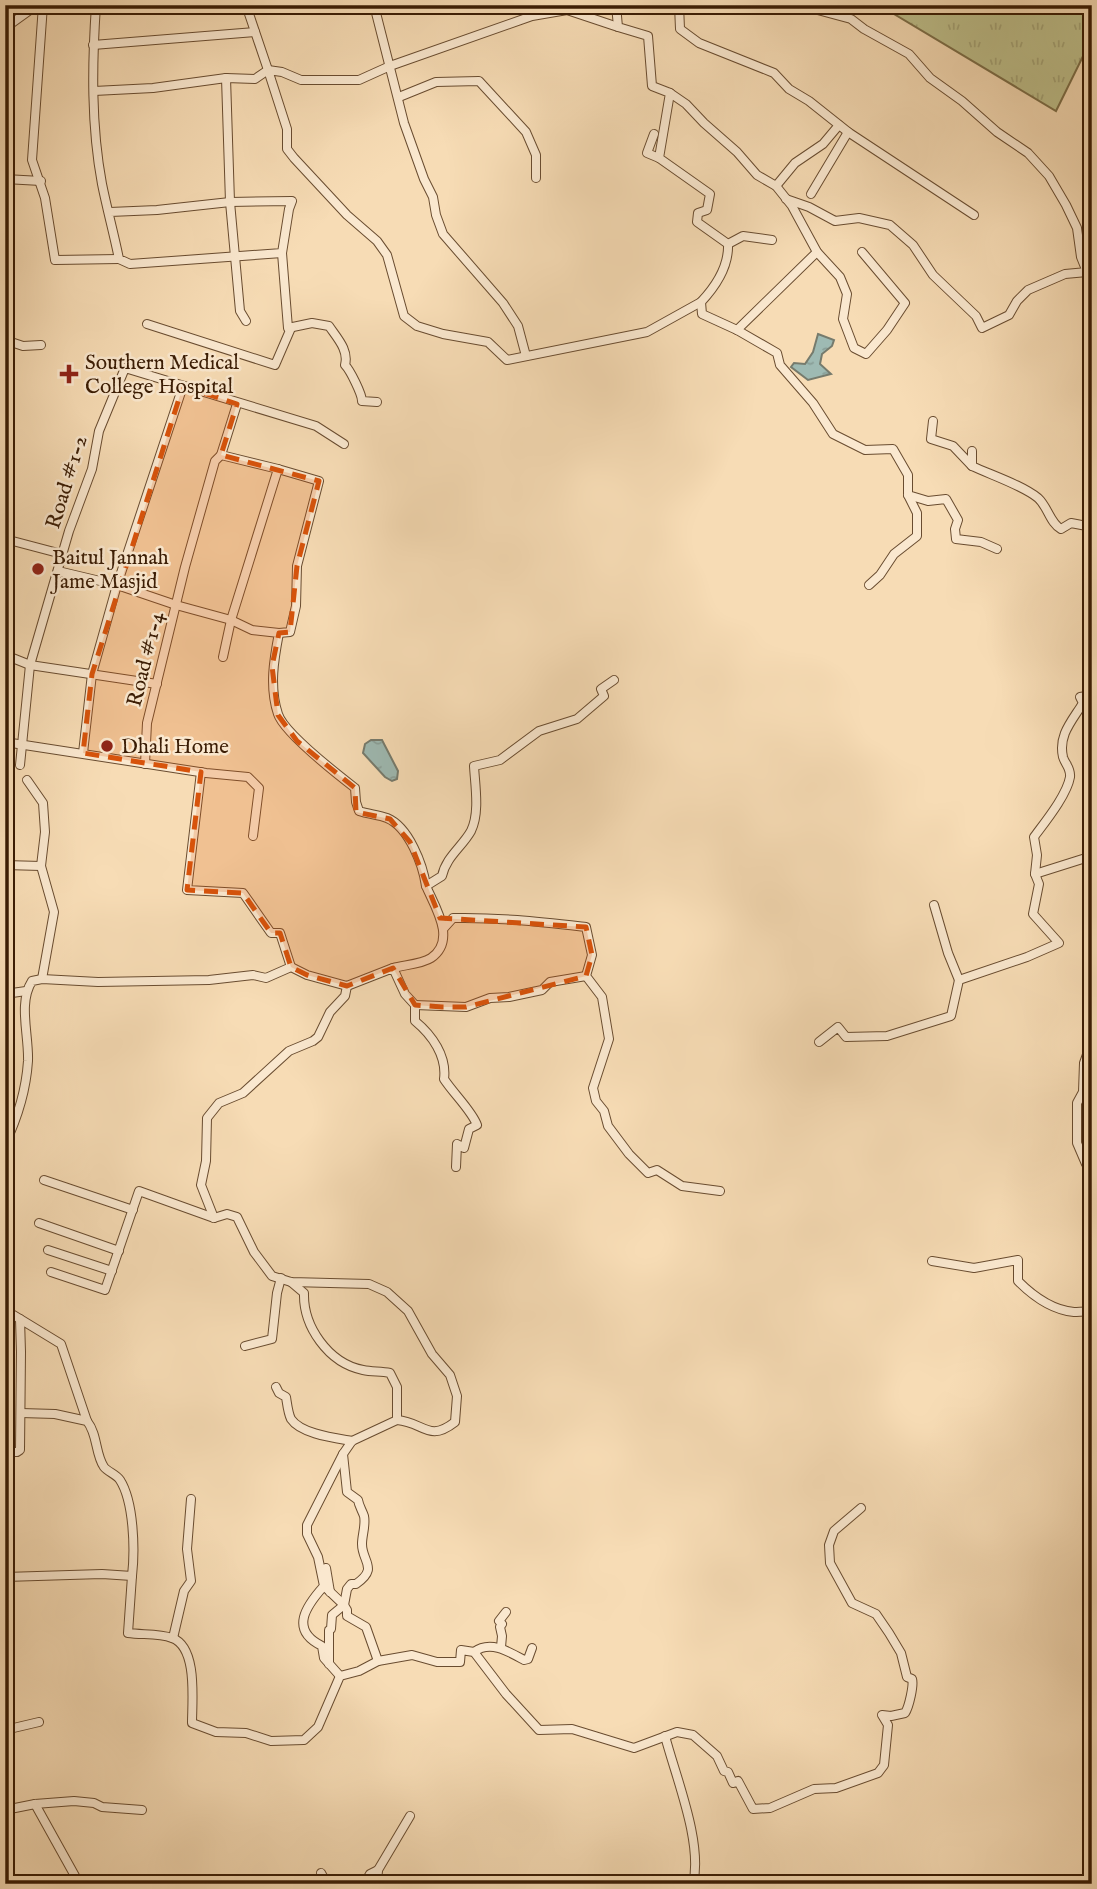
<svg xmlns="http://www.w3.org/2000/svg" width="1097" height="1889" font-family="'IM FELL English',serif">
  <defs>
    <pattern id="grass-tufts" width="24" height="20" patternUnits="userSpaceOnUse" patternTransform="scale(1.75)"><rect width="24" height="20" fill="#bec08c"/><path d="M3 7l-1-3M5 7V3M7 7l1-3M15 17l-1-3M17 17v-4M19 17l1-3" fill="none" stroke="#a4a477"/></pattern>
    <pattern id="water-ripples" width="26" height="14" patternUnits="userSpaceOnUse" patternTransform="scale(1.75)"><rect width="26" height="14" fill="#9ebab3"/><path d="M2 4q2-2 4 0t4 0M15 11q2-2 4 0t4 0" fill="none" stroke="#899f98"/></pattern>
  </defs>
  <rect width="100%" height="100%" fill="#f7dcb5"/>
  <filter id="stains"><feTurbulence type="fractalNoise" baseFrequency=".00286" numOctaves="4"/><feColorMatrix values="0 0 0 0 .2 0 0 0 0 .09 0 0 0 0 .02 0 0 0 .5 -.17"/></filter>
  <radialGradient id="worn" r=".72"><stop offset=".6" stop-color="#630" stop-opacity="0"/><stop offset="1" stop-color="#630" stop-opacity=".3"/></radialGradient>
  <path fill="url(#grass-tufts)" stroke="#7c6e48" stroke-width="2" d="M879 5H1092V38L1056 111Z"/>
  <g fill="url(#water-ripples)" stroke="#767b6d" stroke-width="2">
    <path d="M818 334 834 340 832 346 822 354 820 364 831 374 808 380 791 367 794 363 805 364 813 352Z"/>
    <path d="M371 740H382L398 771 397 779 392 781 385 777 363 753 365 744Z"/>
  </g>
  <g fill="none" stroke-linecap="round" stroke-linejoin="round">
    <defs>
      <g id="minor">
        <path d="M43 5 32 160 45 198 55 260 119 259"/>
        <path d="M96 5C92 65 91 125 102 184 107 209 114 234 119 259L130 264 282 253 289 209 292 201 230 202 157 210 110 212"/>
        <path d="M374 5 404 123 424 179 433 197 436 215 443 234 503 303 518 326 526 356"/>
        <path d="M616 5 618 27 648 36 652 86 670 93 659 158 710 194 707 210 698 213 697 222 728 244C729 266 716 286 701 302L702 314 737 330"/>
        <path d="M679 5 680 29 699 43 774 73 789 89 809 101 848 132 974 215"/>
        <path d="M618 27 567 10 532 16 390 66 359 80H301L282 72 268 70 287 129V149L294 158 347 215 377 241 387 255 404 316 417 326 443 334 488 342 507 360 647 332 701 302"/>
        <path d="M5 28 37 5"/>
        <path d="M93 45 255 32"/>
        <path d="M226 78 230 202 240 311 246 321"/>
        <path d="M94 91 153 88 226 78 255 79 268 70 246 5"/>
        <path d="M670 93 686 104 704 123 737 152 757 175 776 186 792 206 817 252 840 277 847 294 843 319 854 348 866 354 887 330 905 303 862 252"/>
        <path d="M399 97 436 82 479 81 526 132 536 155V178"/>
        <path d="M654 134 647 153 659 158"/>
        <path d="M5 179 41 181"/>
        <path d="M776 186 795 163 823 144 839 125"/>
        <path d="M811 194 848 132"/>
        <path d="M786 199 809 207 835 221 859 218 890 225 913 245 933 275 976 316 982 328 1009 315 1017 301 1028 290 1065 274 1087 272 1081 257 1077 228 1066 205 1049 176 1028 153 997 132 962 101 930 78 909 54 864 29 851 19 799 5"/>
        <path d="M728 244 743 236 772 240"/>
        <path d="M817 252 737 330 777 353 780 365 813 403 833 434 865 450 893 449 908 475V495L928 501 946 499 958 520 955 529 956 539 981 542 997 549"/>
        <path d="M282 253 288 328 312 323 329 326C337 338 349 350 345 365 350 370 362 394 362 401L377 402"/>
        <path d="M147 324 275 365 291 328"/>
        <path d="M5 340 23 346 41 345"/>
        <path d="M933 421 931 439 953 446 972 466"/>
        <path d="M972 451V466C991 475 1022 485 1038 498 1048 507 1050 523 1061 529L1071 523 1092 527"/>
        <path d="M221 455 278 469 231 620 223 657"/>
        <path d="M278 469 319 481 297 566 296 606 290 632 279 633"/>
        <path d="M5 534 8 527"/>
        <path d="M5 539 62 554"/>
        <path d="M58 571 117 585 176 605 231 620 252 630 279 633C274 659 269 687 278 714 284 733 337 774 355 788L356 802 359 811C368 814 379 815 387 818 409 827 423 865 426 886"/>
        <path d="M869 585 880 575 894 554 917 536V513L908 495"/>
        <path d="M5 655 30 665 157 684"/>
        <path d="M5 742 206 773 248 777 259 788 253 836"/>
        <path d="M83 753 92 674 117 585 183 386"/>
        <path d="M145 764 147 723 185 567 215 461 221 455 237 404"/>
        <path d="M20 765 30 665 69 531 92 469 99 431 125 368 316 426 344 444"/>
        <path d="M201 772 187 890 243 893 271 933H280L291 967"/>
        <path d="M27 780 43 803 45 832 41 866 54 912 42 979"/>
        <path d="M5 865 41 866"/>
        <path d="M1035 874 1092 856"/>
        <path d="M934 905 948 953 959 980"/>
        <path d="M444 928 453 918C498 917 541 922 586 927L592 955 586 976 602 997 609 1039 593 1088 596 1101 604 1111 608 1126 629 1154 648 1173 657 1170 682 1186 720 1191"/>
        <path d="M393 968C404 965 422 964 431 958 457 940 435 907 426 886L442 876C446 857 462 847 471 831 480 813 475 785 474 766L500 760 539 731 577 719 604 696 601 689 614 680"/>
        <path d="M5 994 26 991"/>
        <path d="M415 1005 466 1007 490 998 509 997 542 990 550 982 586 976"/>
        <path d="M819 1042 838 1027 846 1037 887 1036 951 1016 959 980 1027 957 1059 943 1033 914 1039 884 1035 874 1037 855 1034 837C1045 822 1067 795 1070 777 1071 768 1065 764 1063 757 1058 735 1072 721 1083 703L1080 697 1092 695"/>
        <path d="M5 1144C18 1117 26 1091 28 1061 29 1035 18 1003 32 981L42 979 98 982 209 980 253 975 266 978 291 967 307 975 347 986 393 968 405 994 415 1005V1021C432 1035 447 1056 444 1079 453 1093 472 1111 477 1125L469 1129 464 1148 457 1144 456 1167"/>
        <path d="M1086 1164 1077 1143V1103L1083 1092 1084 1063 1089 1049 1090 1026 1092 1025"/>
        <path d="M44 1180 133 1210"/>
        <path d="M214 1218 201 1185 206 1161 207 1118 219 1103 243 1093 289 1051 313 1041 318 1037 330 1012 345 996 347 986"/>
        <path d="M39 1223 119 1251"/>
        <path d="M48 1250 112 1271"/>
        <path d="M932 1261 974 1268 1018 1260V1281C1033 1296 1052 1310 1074 1312 1080 1312 1086 1311 1092 1312"/>
        <path d="M51 1272 105 1290 139 1191 214 1218 227 1214 237 1217 254 1252 272 1276 291 1282 369 1284 387 1292 408 1311 432 1354 450 1375 457 1396 455 1422C428 1443 424 1422 397 1420"/>
        <path d="M291 1282 304 1293C303 1326 328 1363 363 1370 372 1372 381 1371 390 1373L397 1387V1420L352 1441 343 1454 347 1492 358 1500C359 1506 362 1510 364 1516 366 1525 362 1535 362 1544 362 1562 379 1568 356 1584H351L347 1589 344 1605 347 1610V1616L366 1627 378 1661"/>
        <path d="M5 1310 20 1319"/>
        <path d="M245 1346 272 1339 277 1293 281 1278"/>
        <path d="M276 1387 279 1393 286 1397C287 1403 288 1413 291 1419 301 1434 335 1438 352 1441"/>
        <path d="M21 1413 55 1414 87 1421C98 1435 95 1454 104 1467 108 1472 116 1474 120 1480 134 1502 135 1550 132 1576"/>
        <path d="M5 1452H17L20 1450 21 1352 20 1319 61 1344 87 1421"/>
        <path d="M326 1568 330 1592"/>
        <path d="M5 1577 102 1574 132 1576 128 1633C142 1635 159 1633 172 1638 198 1647 192 1701 192 1723L216 1732 246 1733 271 1741 304 1740 318 1727 340 1676 359 1671 378 1661 412 1655 437 1662H460L461 1650 474 1652 506 1694 539 1730 572 1729 634 1748 677 1732 693 1735 717 1756 724 1771 728 1772 733 1783 738 1781 753 1809 770 1808 814 1789 836 1788 878 1773 884 1765 888 1725 882 1715 891 1716 905 1713C909 1707 914 1685 912 1679L907 1677 901 1653 889 1633 876 1614 852 1603 830 1563 829 1545 834 1531 861 1508"/>
        <path d="M324 1586 344 1605 332 1615 331 1629 329 1630V1664"/>
        <path d="M173 1638 184 1591 191 1581 187 1549 191 1499"/>
        <path d="M501 1647 502 1636 500 1627 502 1624 499 1621 506 1612"/>
        <path d="M474 1652C490 1640 508 1651 524 1660L528 1659 532 1648"/>
        <path d="M340 1676 324 1658 322 1646C289 1630 306 1606 324 1586L318 1557 307 1534V1525L343 1454"/>
        <path d="M5 1730 39 1722"/>
        <path d="M665 1736C676 1778 703 1843 693 1884"/>
        <path d="M35 1804 75 1876V1884"/>
        <path d="M5 1810 35 1804 74 1801 94 1803 102 1807 142 1810"/>
        <path d="M321 1873 327 1884"/>
        <path d="M342 1884 366 1881 370 1874 378 1870 410 1816"/>
        <path d="M377 1884 378 1870"/>
      </g>
    </defs>
    <use href="#minor" stroke="#694c30" stroke-width="10"/>
    <use href="#minor" stroke="#fae8cf" stroke-width="8"/>
  </g>
  <path fill="#d7530b" fill-opacity="0.2" stroke="#d7530b" stroke-width="5" stroke-dasharray="14 9" stroke-linejoin="round" d="M183 386 237 404 221 455 319 481 297 566 290 632 279 633 272 666 278 715 297 741 355 788 356 812 390 819 410 842 440 918 586 927 592 955 586 976 466 1007H442L415 1005 393 968 347 986 307 975 291 967 280 933H271L243 893 187 890 201 772 83 753 92 674Z"/>
  <g fill="#8f2418" stroke="#fae8cf" stroke-width="2.5">
    <path d="M65.5 363.5h7v7h7v7h-7v7h-7v-7h-7v-7h7z"/>
    <circle cx="38" cy="569" r="7"/>
    <circle cx="107" cy="746" r="7"/>
  </g>
  <g text-anchor="middle" stroke-width="5" stroke-linejoin="round" paint-order="stroke">
    <g font-size="21" fill="#3a1c04" stroke="#fae8cf" text-anchor="start">
      <text x="85" y="369">Southern Medical<tspan x="85" dy="24">College Hospital</tspan></text>
      <text x="52" y="564">Baitul Jannah<tspan x="52" dy="24">Jame Masjid</tspan></text>
      <text x="121" y="753">Dhali Home</text>
    </g>
    <g font-size="21" fill="#3a1c04" stroke="#fae8cf">
      <text transform="translate(66 482) rotate(-73)" y="7">Road #1-2</text>
      <text transform="translate(145 659) rotate(-76)" y="7">Road #1-4</text>
    </g>
  </g>
  <rect width="1097" height="1889" fill="none" stroke="#f7dcb5" stroke-width="28"/>
  <rect x="7" y="7" width="1083" height="1875" fill="none" stroke="#3a1c04" stroke-width="3.5"/>
  <rect x="14" y="14" width="1069" height="1861" fill="none" stroke="#3a1c04" stroke-width="2"/>
  <rect width="100%" height="100%" filter="url(#stains)"/>
  <rect width="100%" height="100%" fill="url(#worn)"/>
</svg>
